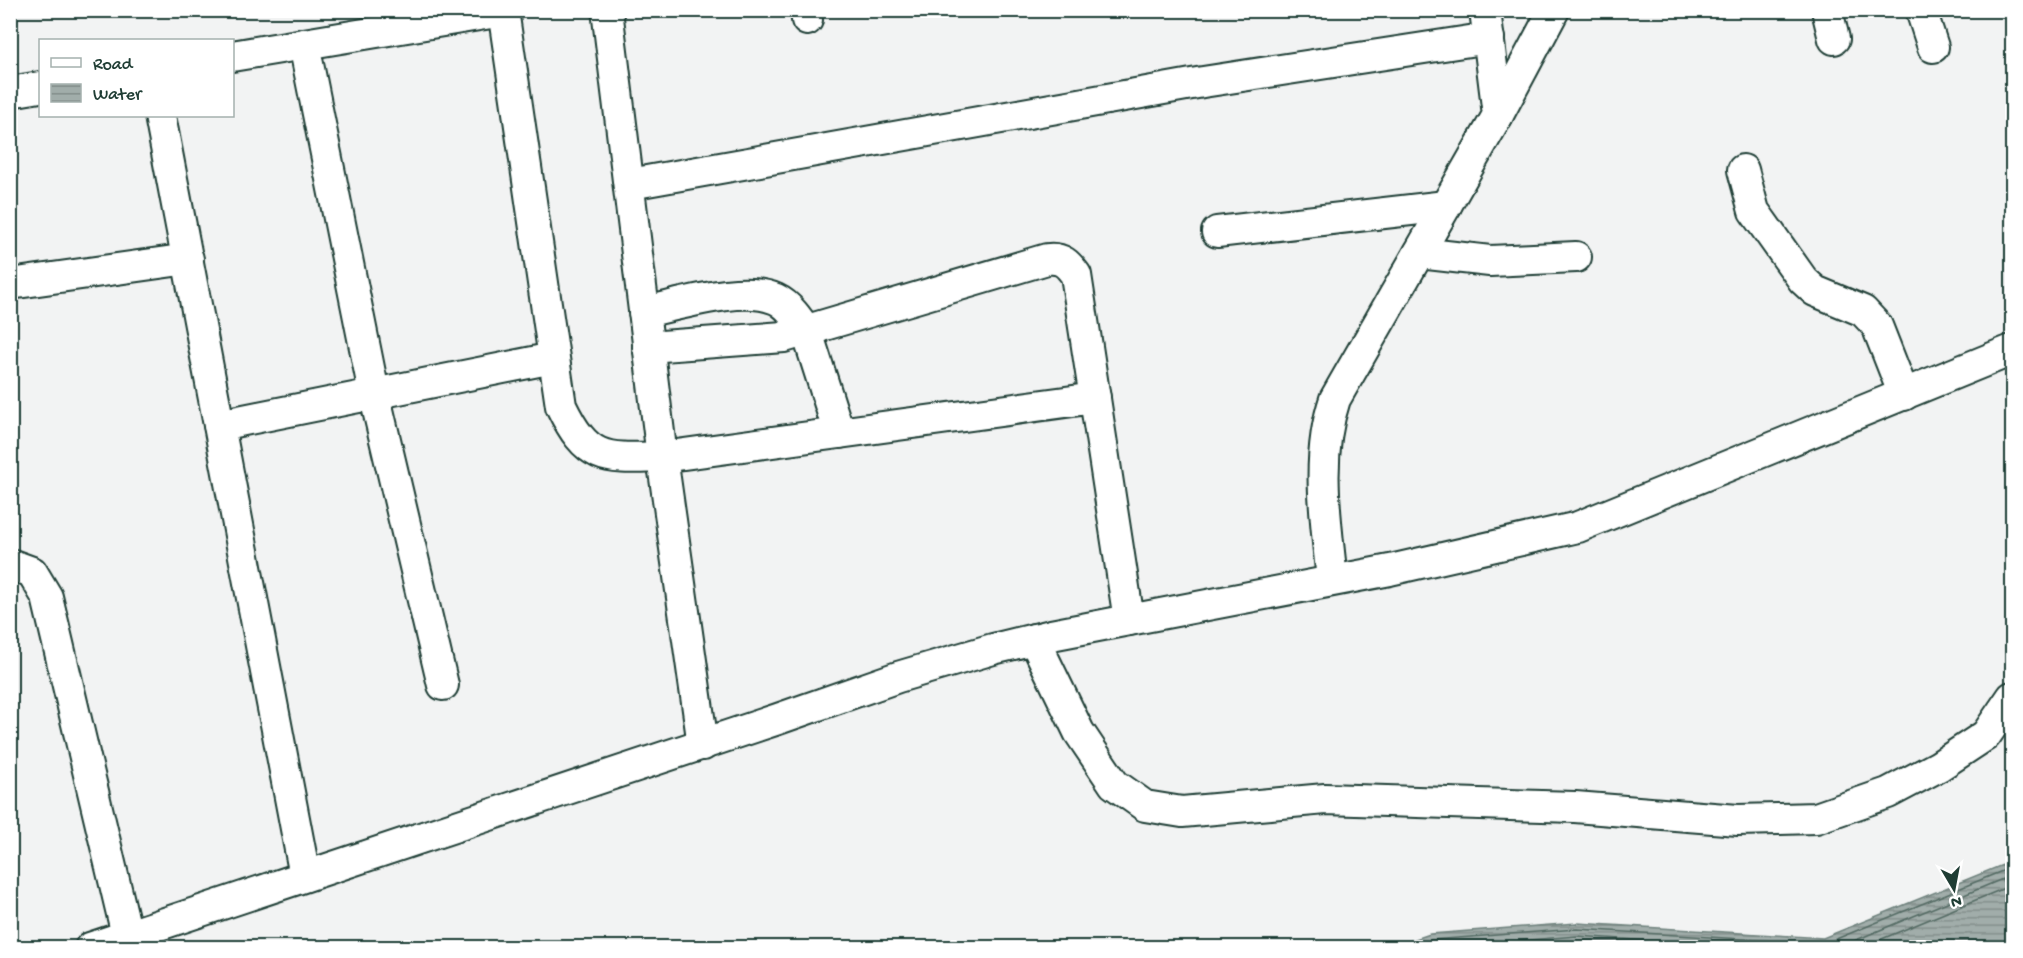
<svg xmlns="http://www.w3.org/2000/svg" width="2023" height="958" font-family="'Gochi Hand',sans-serif">
  <defs>
    <pattern id="water-rules" width="6" height="5" patternUnits="userSpaceOnUse" patternTransform="scale(1.5)"><rect width="6" height="5" fill="#a1adaa"/><path d="M0 2.5h6" fill="none" stroke="#838e8b"/></pattern>
  </defs>
  <rect width="100%" height="100%" fill="#f2f3f3"/>
  <filter id="ink" filterUnits="userSpaceOnUse"><feTurbulence type="fractalNoise" baseFrequency=".0167" numOctaves="2"/><feDisplacementMap in="SourceGraphic" scale="12" xChannelSelector="R" yChannelSelector="G"/><feConvolveMatrix kernelMatrix="1 2 1 2 8 2 1 2 1" color-interpolation-filters="sRGB"/></filter>
  <g filter="url(#ink)">
    <path fill="url(#water-rules)" stroke="#6d807b" stroke-width="1.5" d="M2012 861V947H1392L1430 934 1577 923 1823 938Z"/>
    <g fill="none" stroke-linecap="round" stroke-linejoin="round">
      <g stroke="#536a63" stroke-width="1.5">
        <path d="M1409 948 1432 940 1577 929 1824 944 2012 867"/>
        <path d="M1432 948 1577 936 1754 948"/>
        <path d="M1547 948 1577 945 1613 948"/>
        <path d="M1837 948 2012 875"/>
        <path d="M1860 948 2012 885"/>
      </g>
      <defs>
        <g id="minor">
          <path d="M503 10 561 406C588 462 605 459 662 457L1095 398"/>
          <path d="M607 10 662 457 703 745"/>
          <path d="M806 10 807 20"/>
          <path d="M1827 10 1834 39"/>
          <path d="M1921 10 1933 47"/>
          <path d="M304 44 374 393 443 685"/>
          <path d="M232 56 503 11"/>
          <path d="M10 92 40 87"/>
          <path d="M1498 115 1554 10"/>
          <path d="M160 116 305 876"/>
          <path d="M1743 170 1754 211 1803 280 1815 291 1863 311 1877 326 1904 395"/>
          <path d="M630 184 1203 82 1489 38"/>
          <path d="M1217 232 1446 206"/>
          <path d="M1419 253 1490 261 1576 257"/>
          <path d="M10 284 188 259"/>
          <path d="M644 312C680 305 742 284 776 299 789 305 799 320 807 332L839 433"/>
          <path d="M648 347 784 337 1047 259C1062 257 1068 264 1076 275L1129 620"/>
          <path d="M219 425 553 358"/>
          <path d="M10 564 32 572 47 597 127 935"/>
          <path d="M1332 580C1326 520 1315 458 1335 399L1498 115 1485 10"/>
          <path d="M1034 639 1079 732 1114 784 1145 806 1182 812 1325 799 1575 807 1738 820 1816 818 1888 793 1939 766 1986 735 2012 697"/>
          <path d="M90 948 778 719 898 677 993 649 1051 635 1390 570 1578 527 2012 350"/>
        </g>
      </defs>
      <use href="#minor" stroke="#1f3d34" stroke-width="34"/>
      <use href="#minor" stroke="#fff" stroke-width="30"/>
    </g>
  </g>
  <rect width="2023" height="958" fill="none" stroke="#fff" stroke-width="36"/>
  <rect x="18" y="18" width="1987" height="922" fill="none" stroke="#1f3d34" stroke-width="2" filter="url(#ink)"/>
  <rect x="39" y="39" width="195" height="78" fill="#ffffff" stroke="#a5b1ae" stroke-width="1.5"/>
  <rect x="51" y="58" width="30" height="9" fill="#ffffff" stroke="#a5b1ae" stroke-width="1.5"/>
  <text x="93" y="69" font-size="18" fill="#1f3d34">Road</text>
  <rect x="51" y="84" width="30" height="18" fill="url(#water-rules)" stroke="#a5b1ae" stroke-width="1.5"/>
  <text x="93" y="99" font-size="18" fill="#1f3d34">Water</text>
  <g transform="translate(1954 889) rotate(170)" stroke="#ffffff" stroke-width="4.5" paint-order="stroke">
  <path d="M0-4.5L10 22L0 15L-10 22Z" fill="#1f3d34"/>
  <text y="-9" font-size="16" font-weight="bold" text-anchor="middle" fill="#1f3d34">N</text>
  </g>
</svg>
